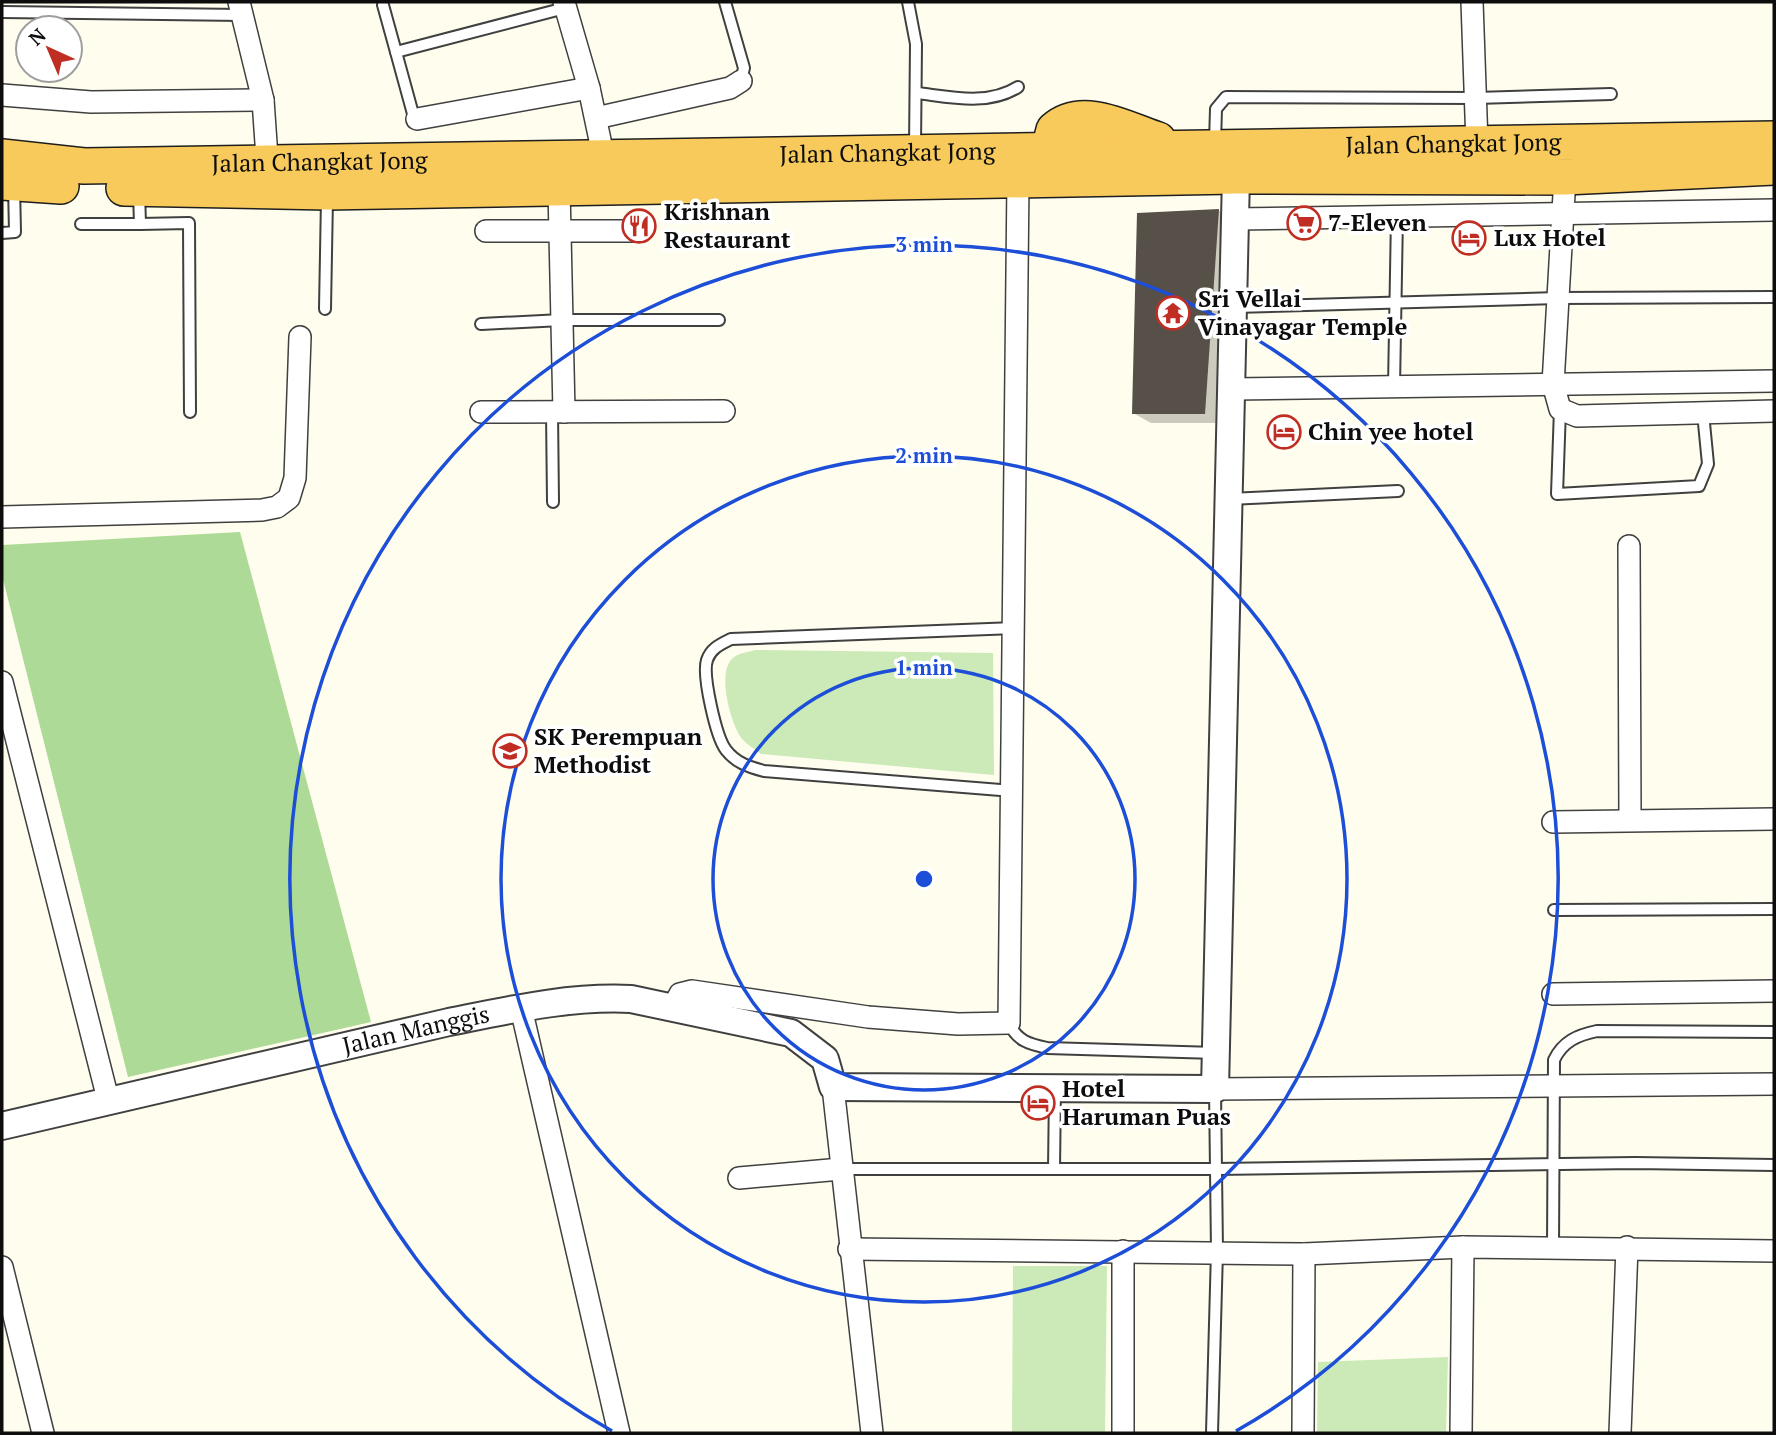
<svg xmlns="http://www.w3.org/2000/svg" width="1776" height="1435" font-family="'PT Serif',serif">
  <rect width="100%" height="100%" fill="#fffded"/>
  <g fill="#cbeab7">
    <path d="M755 650 993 653 994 775 761 754C754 748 744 743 740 736 730 720 716 670 734 657 739 653 749 652 755 650Z"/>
    <path d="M1013 1266H1107L1105 1433H1012Z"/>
    <path d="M1448 1357 1446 1433H1317L1318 1362Z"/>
  </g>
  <path fill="#adda96" d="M240 532 371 1022 128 1077 2 575V545Z"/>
  <path fill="#0003" d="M1218 210 1236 221 1223 423H1151L1133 413Z"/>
  <path fill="#565049" d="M1219 209 1205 414H1132L1137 213Z"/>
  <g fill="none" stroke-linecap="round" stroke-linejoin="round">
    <defs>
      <g id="service">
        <path d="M725 2 744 68 741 81"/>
        <path d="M908 2 916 44 915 147"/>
        <path d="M383 5 396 52"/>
        <path d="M2 12 242 15"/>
        <path d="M917 93C951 97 988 106 1018 87"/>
        <path d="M417 119 413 114 396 52 565 8"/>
        <path d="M1215 142 1216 109 1226 97 1476 98 1611 94"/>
        <path d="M139 192 140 224 189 223 190 412"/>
        <path d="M81 224H140"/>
        <path d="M2 233 15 232 14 186"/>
        <path d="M1234 307 1558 298 1774 297"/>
        <path d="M325 309 327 198"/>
        <path d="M481 324 562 320H719"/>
        <path d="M1394 387 1397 216"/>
        <path d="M1560 409 1557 494 1699 486 1708 464 1703 413"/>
        <path d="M552 412 553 502"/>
        <path d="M1229 499 1398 491"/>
        <path d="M1013 791 764 771C749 767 736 763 726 750 716 737 702 675 707 660 711 648 721 644 731 639L1015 628"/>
        <path d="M1554 910 1774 909"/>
        <path d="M1009 1023C1017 1041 1029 1044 1047 1048L1216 1053"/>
        <path d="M841 1169H1216L1635 1163 1774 1165"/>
        <path d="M1054 1169 1055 1089"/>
        <path d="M1553 1247 1554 1060C1563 1041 1578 1035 1597 1031L1774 1032"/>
        <path d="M1212 1433 1217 1251 1215 1090"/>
      </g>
      <g id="minor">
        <path d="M239 2 263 100 268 172"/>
        <path d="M564 2 589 88 604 159"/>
        <path d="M1472 2 1477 144"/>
        <path d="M2 95 91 102 263 100"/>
        <path d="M596 118 730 88 741 81"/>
        <path d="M417 119 589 88"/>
        <path d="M1565 177 1553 384 1560 409 1577 416 1774 411"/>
        <path d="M559 189 564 412"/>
        <path d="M1235 219 1774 210"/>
        <path d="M486 231H641"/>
        <path d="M1232 389 1774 381"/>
        <path d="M481 412 724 411"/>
        <path d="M2 517 262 510 277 507 289 498 295 478 300 337"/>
        <path d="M1629 546 1630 820"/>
        <path d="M2 682 109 1103"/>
        <path d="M1553 822 1774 819"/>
        <path d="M1553 994 1774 991"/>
        <path d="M673 1007 680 994 692 991 868 1017 958 1024 1009 1023 1018 180"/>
        <path d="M521 1008 619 1433"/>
        <path d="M833 1087 872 1433"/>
        <path d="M1215 1089 1774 1084"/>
        <path d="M739 1178 841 1169"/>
        <path d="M849 1249 1304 1254 1463 1247 1774 1251"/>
        <path d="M1123 1251V1433"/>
        <path d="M2 1267 43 1433"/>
        <path d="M1303 1433 1304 1254"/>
        <path d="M1461 1433 1463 1247"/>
        <path d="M1620 1433 1627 1247"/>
      </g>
      <g id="tertiary">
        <path id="s1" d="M2 1126 449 1022C509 1010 569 996 631 999L791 1033 825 1059 833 1087 1215 1089 1236 176"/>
      </g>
      <g id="trunk">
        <path id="s2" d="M2 157 84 166 1774 139"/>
        <path d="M1067 165C1052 157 1049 145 1054 130 1083 104 1127 130 1158 140"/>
        <path d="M2 182 61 186"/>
        <path d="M124 188 327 192 1236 176 1565 177 1774 167"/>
      </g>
    </defs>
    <use href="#service" stroke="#404040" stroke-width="14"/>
    <use href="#minor" stroke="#404040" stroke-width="24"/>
    <use href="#tertiary" stroke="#404040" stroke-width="30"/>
    <use href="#trunk" stroke="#1e1e1e" stroke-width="38"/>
    <use href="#service" stroke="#fff" stroke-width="10"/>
    <use href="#minor" stroke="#fff" stroke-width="21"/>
    <use href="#tertiary" stroke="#fff" stroke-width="26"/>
    <use href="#trunk" stroke="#f8ca5b" stroke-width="35"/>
  </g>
  <g fill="none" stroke="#1d4ed8" stroke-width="3.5">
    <circle cx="924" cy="879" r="211"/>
    <circle cx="924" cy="879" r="423"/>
    <path d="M612 1431A634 634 0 1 1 1236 1431"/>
  </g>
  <defs>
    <symbol id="supermarket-ring" viewBox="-11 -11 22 22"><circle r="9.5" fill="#fff" stroke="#bf2d23" stroke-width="1.5"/><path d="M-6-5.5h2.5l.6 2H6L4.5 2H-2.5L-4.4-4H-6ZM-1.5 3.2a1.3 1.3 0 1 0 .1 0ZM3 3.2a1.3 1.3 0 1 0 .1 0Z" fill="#bf2d23"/></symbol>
    <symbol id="restaurant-ring" viewBox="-11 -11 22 22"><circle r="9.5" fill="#fff" stroke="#bf2d23" stroke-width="1.5"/><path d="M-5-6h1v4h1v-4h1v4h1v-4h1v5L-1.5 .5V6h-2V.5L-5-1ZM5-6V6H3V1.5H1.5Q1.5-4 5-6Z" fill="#bf2d23"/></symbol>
    <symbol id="hotel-ring" viewBox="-11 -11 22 22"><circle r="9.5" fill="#fff" stroke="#bf2d23" stroke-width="1.5"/><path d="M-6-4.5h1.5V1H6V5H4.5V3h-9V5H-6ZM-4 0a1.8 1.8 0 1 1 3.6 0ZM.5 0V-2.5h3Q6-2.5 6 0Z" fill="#bf2d23"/></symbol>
    <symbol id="temple-ring" viewBox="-11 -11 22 22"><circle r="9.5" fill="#fff" stroke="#bf2d23" stroke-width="1.5"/><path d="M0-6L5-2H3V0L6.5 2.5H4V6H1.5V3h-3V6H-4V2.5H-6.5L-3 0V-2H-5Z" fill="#bf2d23"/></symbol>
    <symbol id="school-ring" viewBox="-11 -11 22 22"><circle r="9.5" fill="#fff" stroke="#bf2d23" stroke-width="1.5"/><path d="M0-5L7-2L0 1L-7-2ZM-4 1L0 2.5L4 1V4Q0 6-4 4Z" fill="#bf2d23"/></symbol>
  </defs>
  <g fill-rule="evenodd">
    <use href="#supermarket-ring" x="1285" y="204" width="38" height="38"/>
    <use href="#restaurant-ring" x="620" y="207" width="38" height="38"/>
    <use href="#hotel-ring" x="1450" y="219" width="38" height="38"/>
    <use href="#temple-ring" x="1154" y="294" width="38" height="38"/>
    <use href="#hotel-ring" x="1265" y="413" width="38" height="38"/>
    <use href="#school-ring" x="491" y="732" width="38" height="38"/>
    <use href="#hotel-ring" x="1019" y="1084" width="38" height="38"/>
  </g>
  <g text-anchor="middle" stroke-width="7" stroke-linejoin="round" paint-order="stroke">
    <g font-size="24" fill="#0d0d0d" stroke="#fff">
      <text dy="8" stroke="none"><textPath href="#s2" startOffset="1452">Jalan Changkat Jong</textPath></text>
      <text dy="8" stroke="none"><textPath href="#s2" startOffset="886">Jalan Changkat Jong</textPath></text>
      <text dy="8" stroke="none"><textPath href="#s2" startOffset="318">Jalan Changkat Jong</textPath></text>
      <text dy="8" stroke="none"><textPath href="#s1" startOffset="425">Jalan Manggis</textPath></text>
    </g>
    <g font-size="24" font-weight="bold" fill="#0d0d0d" stroke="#fff" text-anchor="start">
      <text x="664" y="220">Krishnan<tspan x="664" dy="28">Restaurant</tspan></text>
      <text x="1328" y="231">7-Eleven</text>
      <text x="1494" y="246">Lux Hotel</text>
      <text x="1198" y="307">Sri Vellai<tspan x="1198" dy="28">Vinayagar Temple</tspan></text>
      <text x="1308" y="440">Chin yee hotel</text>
      <text x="534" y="745">SK Perempuan<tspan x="534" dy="28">Methodist</tspan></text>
      <text x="1062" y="1097">Hotel<tspan x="1062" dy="28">Haruman Puas</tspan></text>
    </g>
  </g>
  <circle cx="924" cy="879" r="10" fill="#1d4ed8" stroke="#fff" stroke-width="3.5"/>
  <g font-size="21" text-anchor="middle" font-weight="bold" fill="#1d4ed8" stroke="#fff" stroke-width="7" stroke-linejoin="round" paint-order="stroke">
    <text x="924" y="252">3 min</text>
    <text x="924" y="463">2 min</text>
    <text x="924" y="675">1 min</text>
  </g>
  <rect width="1776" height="1435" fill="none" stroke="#0d0d0d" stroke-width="7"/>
  <g transform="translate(49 49) rotate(316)"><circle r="33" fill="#ffffff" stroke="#9e9e9e" stroke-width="2"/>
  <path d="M0-5L12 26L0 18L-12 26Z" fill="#bf2d23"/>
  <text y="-10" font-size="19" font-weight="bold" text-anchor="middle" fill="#0d0d0d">N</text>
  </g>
</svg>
